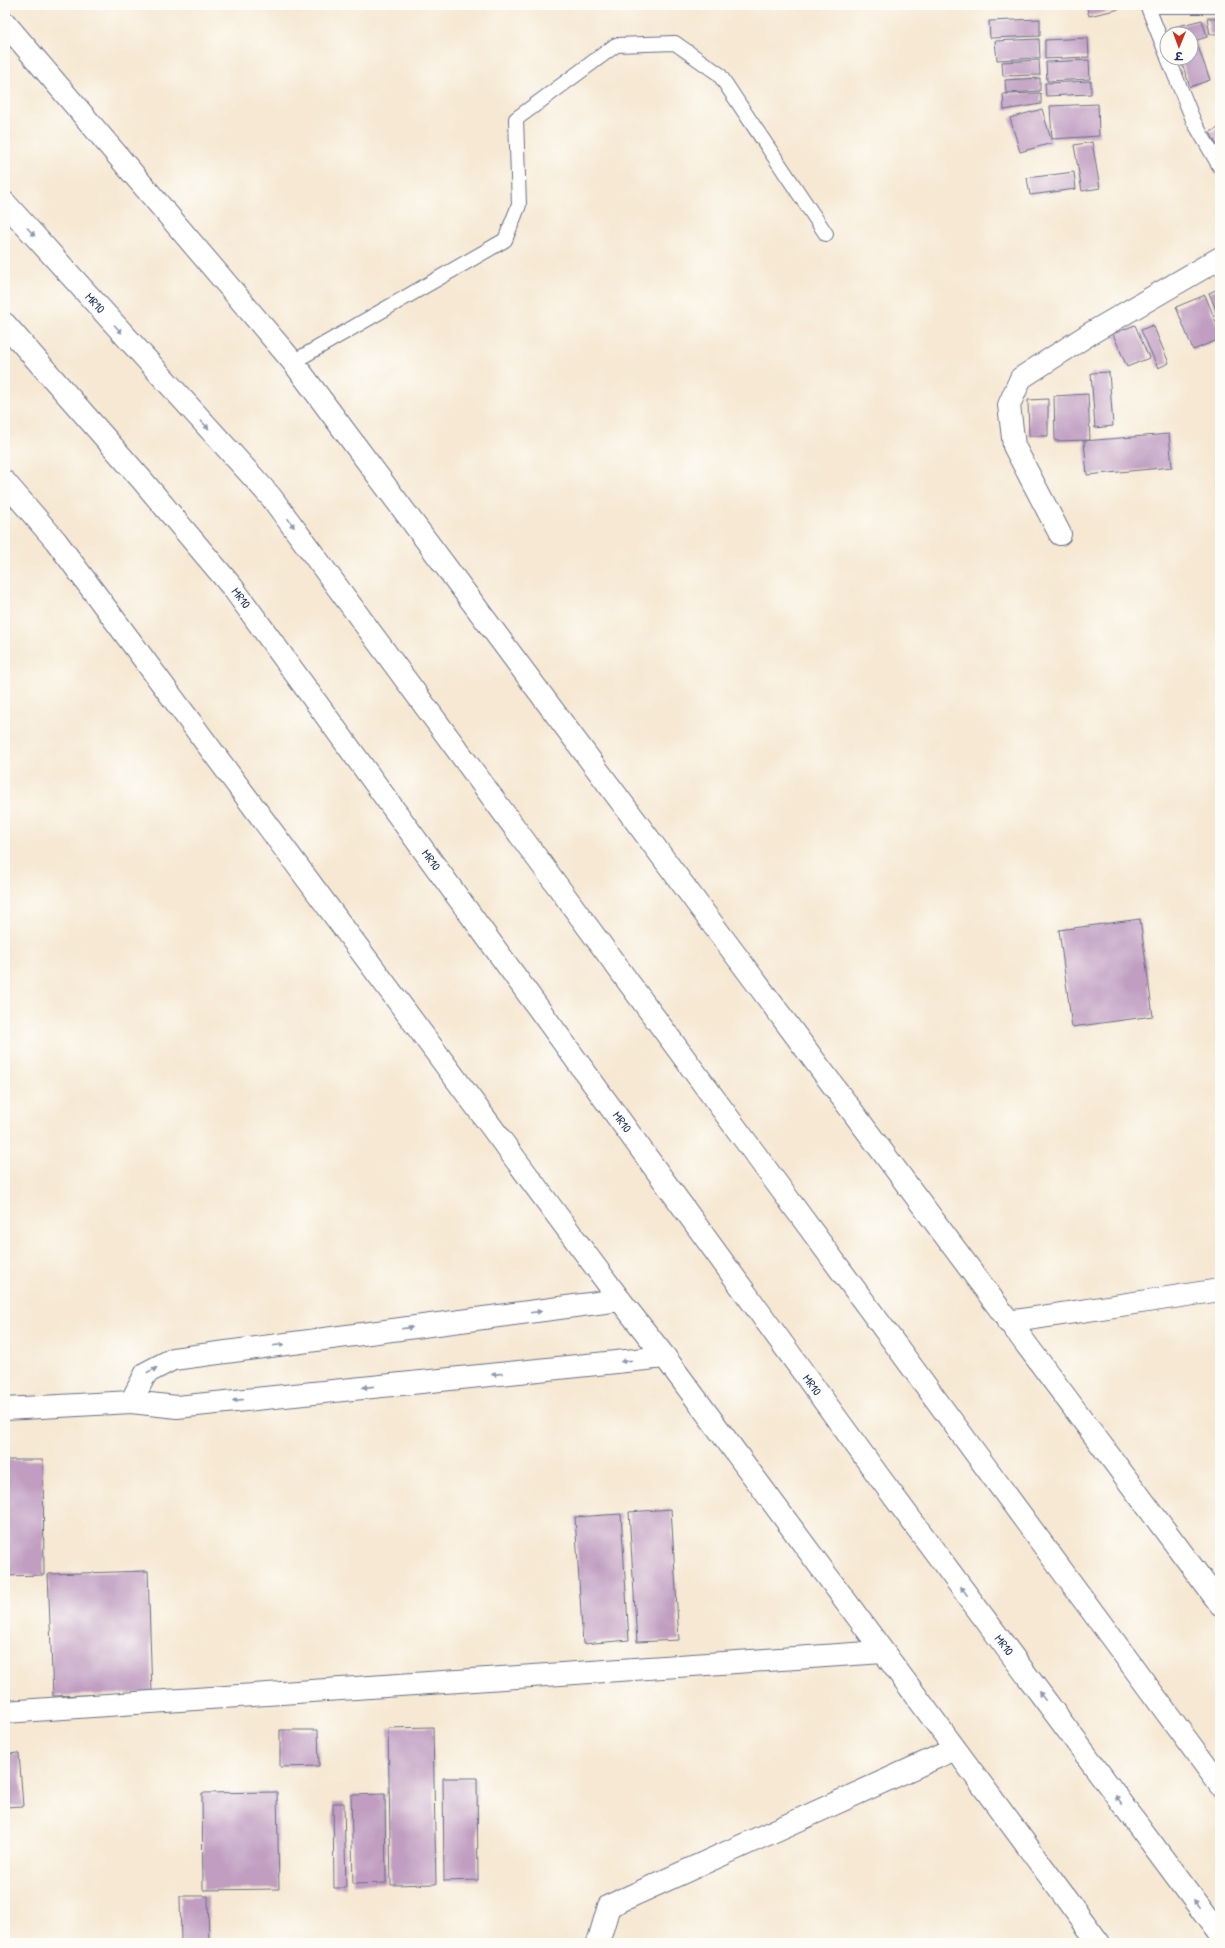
<svg xmlns="http://www.w3.org/2000/svg" width="1225" height="1948" font-family="'Patrick Hand','Playpen Sans Deva',sans-serif">
  <rect width="100%" height="100%" fill="#fdfcf7"/>
  <filter id="ink" filterUnits="userSpaceOnUse"><feTurbulence type="fractalNoise" baseFrequency=".025" numOctaves="2"/><feDisplacementMap in="SourceGraphic" scale="8" xChannelSelector="R" yChannelSelector="G"/><feConvolveMatrix kernelMatrix="1 2 1 2 8 2 1 2 1" color-interpolation-filters="sRGB"/></filter>
  <filter id="wash" filterUnits="userSpaceOnUse"><feTurbulence type="fractalNoise" baseFrequency=".012" numOctaves="4" result="noise"/><feDisplacementMap in="SourceGraphic" scale="16" xChannelSelector="R" yChannelSelector="G"/><feGaussianBlur stdDeviation="0.9" result="paint"/><feColorMatrix in="noise" values="0 0 0 0 0 0 0 0 0 0 0 0 0 0 0 0 0 1.4 0 .05"/><feComposite in="paint" operator="in"/></filter>
  <g filter="url(#wash)">
    <rect width="100%" height="100%" fill="#f6e8d2"/>
    <g id="blocks">
      <g fill="#c09dc1">
        <path d="M1086 5H1119L1120 9 1089 16Z"/>
        <path d="M1207 18H1220V34H1210Z"/>
        <path d="M1040 19V36L990 38 989 21Z"/>
        <path d="M1202 20 1207 37 1191 42V34H1171L1170 28Z"/>
        <path d="M1088 38 1089 57 1045 59V40Z"/>
        <path d="M1039 39 1040 58 997 60 995 41Z"/>
        <path d="M1196 41 1210 80 1190 87 1180 58H1191V43Z"/>
        <path d="M1039 60 1040 75 1003 76 1002 62Z"/>
        <path d="M1089 60 1090 79 1047 81 1046 62Z"/>
        <path d="M1040 78V91L1006 93 1005 80Z"/>
        <path d="M1091 81V94L1046 96 1045 83Z"/>
        <path d="M1041 93V104L1004 110 1003 94Z"/>
        <path d="M1098 104 1099 136 1052 139 1050 106Z"/>
        <path d="M1042 109 1052 143 1020 152 1010 118Z"/>
        <path d="M1220 127V152L1210 132Z"/>
        <path d="M1092 142 1100 188 1082 191 1074 145Z"/>
        <path d="M1074 172 1076 189 1030 195 1027 178Z"/>
        <path d="M1220 288V319L1209 293Z"/>
        <path d="M1205 295 1220 332V339L1193 350 1176 307Z"/>
        <path d="M1135 325 1149 358 1127 367 1113 334Z"/>
        <path d="M1153 325 1169 363 1158 368 1141 330Z"/>
        <path d="M1109 372 1113 426 1095 428 1091 373Z"/>
        <path d="M1088 394 1090 440 1055 441 1054 396Z"/>
        <path d="M1048 399V436H1029L1028 400Z"/>
        <path d="M1169 434 1172 467 1087 475 1084 441Z"/>
        <path d="M1140 919 1153 1016 1072 1027 1059 930Z"/>
        <path d="M5 1460H43L44 1575 5 1576Z"/>
        <path d="M671 1509 679 1640 637 1642 629 1512Z"/>
        <path d="M621 1514 629 1640 583 1644 575 1517Z"/>
        <path d="M148 1571 152 1693 53 1696 48 1574Z"/>
        <path d="M433 1727 436 1884 391 1885 388 1728Z"/>
        <path d="M280 1730H318L319 1766 280 1767Z"/>
        <path d="M19 1753 23 1806 5 1807V1754Z"/>
        <path d="M443 1778H477L478 1880 444 1881Z"/>
        <path d="M277 1792 279 1889 203 1890 202 1793Z"/>
        <path d="M385 1794 386 1883 353 1884 351 1795Z"/>
        <path d="M333 1803H344L346 1888H334Z"/>
        <path d="M180 1896H208L209 1943H181Z"/>
      </g>
    </g>
  </g>
  <g filter="url(#ink)">
    <use href="#blocks" fill-opacity="0" stroke="#687087" stroke-width="1"/>
    <g fill="none" stroke-linecap="round" stroke-linejoin="round">
      <defs>
        <g id="service">
          <path d="M1147 5 1167 55"/>
          <path d="M1148 6H1220"/>
          <path d="M1168 58 1194 122 1220 167"/>
          <path d="M293 362 505 240 519 205 516 119 616 45 675 43 719 74 826 234"/>
        </g>
        <g id="minor">
          <path d="M1060 534 1014 446 1009 405 1021 378 1091 333 1220 258"/>
          <path d="M1008 1322 1220 1290"/>
          <path d="M131 1402 146 1373 173 1359 620 1300"/>
          <path d="M5 1409 131 1402 177 1407 665 1357"/>
          <path d="M5 1712 883 1652"/>
          <path d="M598 1943 609 1906 955 1749"/>
        </g>
        <g id="tertiary">
          <path d="M5 23 293 362 1220 1604"/>
          <path d="M5 482 56 541 620 1300 665 1357 1099 1943"/>
        </g>
        <g id="primary">
          <path d="M5 203 271 497 1220 1785"/>
          <path d="M5 324 142 480 233 588 880 1478 1220 1935"/>
        </g>
      </defs>
      <use href="#service" stroke="#687087" stroke-width="16"/>
      <use href="#minor" stroke="#687087" stroke-width="24"/>
      <use href="#tertiary" stroke="#687087" stroke-width="24"/>
      <use href="#primary" stroke="#687087" stroke-width="24"/>
      <use href="#service" stroke="#fff" stroke-width="14"/>
      <use href="#minor" stroke="#fff" stroke-width="22"/>
      <use href="#tertiary" stroke="#fff" stroke-width="22"/>
      <use href="#primary" stroke="#fff" stroke-width="22"/>
    </g>
    <defs><path id="oneway-solid" d="M-6-.8H1V-3.2L6.5 0L1 3.2V.8H-6Z"/></defs>
    <g fill="#8d97ae">
      <use href="#oneway-solid" transform="translate(31 232) rotate(48)"/>
      <use href="#oneway-solid" transform="translate(118 329) rotate(48)"/>
      <use href="#oneway-solid" transform="translate(205 425) rotate(47)"/>
      <use href="#oneway-solid" transform="translate(291 523) rotate(54)"/>
      <use href="#oneway-solid" transform="translate(536 1312) rotate(-7)"/>
      <use href="#oneway-solid" transform="translate(407 1328) rotate(-7)"/>
      <use href="#oneway-solid" transform="translate(279 1345) rotate(-7)"/>
      <use href="#oneway-solid" transform="translate(626 1361) rotate(174)"/>
      <use href="#oneway-solid" transform="translate(152 1370) rotate(-27)"/>
      <use href="#oneway-solid" transform="translate(497 1374) rotate(174)"/>
      <use href="#oneway-solid" transform="translate(368 1387) rotate(174)"/>
      <use href="#oneway-solid" transform="translate(238 1400) rotate(174)"/>
      <use href="#oneway-solid" transform="translate(964 1591) rotate(-127)"/>
      <use href="#oneway-solid" transform="translate(1042 1696) rotate(-127)"/>
      <use href="#oneway-solid" transform="translate(1119 1800) rotate(-127)"/>
      <use href="#oneway-solid" transform="translate(1197 1904) rotate(-127)"/>
    </g>
  </g>
  <g text-anchor="middle" stroke-width="3" stroke-linejoin="round" paint-order="stroke">
    <g font-size="12" fill="#1b2f5e" stroke="#fdfcf7">
      <text transform="translate(95 303) rotate(48)" y="4">MR10</text>
      <text transform="translate(241 598) rotate(53)" y="4">MR10</text>
      <text transform="translate(431 860) rotate(54)" y="4">MR10</text>
      <text transform="translate(622 1122) rotate(54)" y="4">MR10</text>
      <text transform="translate(812 1385) rotate(54)" y="4">MR10</text>
      <text transform="translate(1004 1645) rotate(53)" y="4">MR10</text>
    </g>
  </g>
  <rect width="1225" height="1948" fill="none" stroke="#fdfcf7" stroke-width="20"/>
  <g transform="translate(1179 46) rotate(181)"><circle r="19" fill="#fdfcf7" stroke="#a3aaba"/>
  <path d="M0-3L7 15L0 10L-7 15Z" fill="#c8321e"/>
  <text y="-6" font-size="11" font-weight="bold" text-anchor="middle" fill="#1b2f5e">उ</text>
  </g>
</svg>
